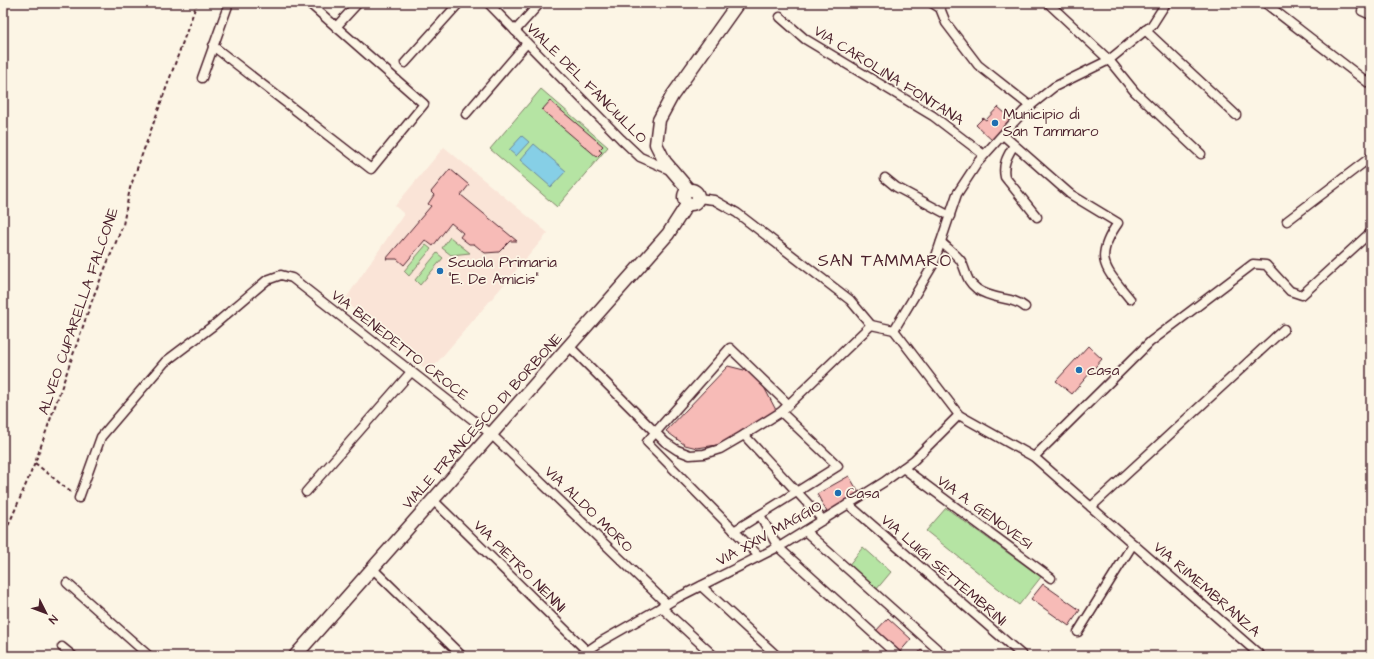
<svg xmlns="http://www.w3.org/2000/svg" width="1374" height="659" font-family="'Architects Daughter',sans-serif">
  <rect width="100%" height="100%" fill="#fcf5e5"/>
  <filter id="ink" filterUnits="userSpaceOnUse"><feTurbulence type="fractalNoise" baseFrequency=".025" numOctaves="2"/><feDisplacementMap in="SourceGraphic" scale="8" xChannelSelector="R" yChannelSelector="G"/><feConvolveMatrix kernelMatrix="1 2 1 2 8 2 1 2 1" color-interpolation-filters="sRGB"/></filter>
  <g filter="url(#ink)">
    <path fill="#fae4d7" d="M444 147 548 233 429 372 344 301 404 214 395 206Z"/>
    <g fill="#b5e4a3" stroke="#808267">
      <path d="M541 89 608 147 557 207 490 149Z"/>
      <path d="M450 237 470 253 451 255 442 248Z"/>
      <path d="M426 245 431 249 409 276 404 271Z"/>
      <path d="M437 253 443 258 420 285 415 280Z"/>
      <path d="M946 508 1041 577 1019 605 926 531Z"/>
      <path d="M863 547 891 572 876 590 848 566Z"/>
    </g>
    <g fill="#86cfe6" stroke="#6e899b">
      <path d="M522 136 529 142 516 156 509 150Z"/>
      <path d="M534 144 566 171 551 187 520 160Z"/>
    </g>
    <g fill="#f7bbb7" stroke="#4a1f2b">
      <path d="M550 101 603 146 599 150 602 152 597 157 542 110Z"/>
      <path d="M998 107 1014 121 995 143 976 125 983 118 986 120Z"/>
      <path d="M450 169 469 185 461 195 517 241H510L499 252 485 253 474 244H469L460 237 463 233 451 223 433 246 425 240 404 265 397 259H386L431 206 428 204 434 195 431 192Z"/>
      <path d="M1088 346 1102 359 1072 394 1056 381Z"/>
      <path d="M728 366 748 371 764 387 778 414 722 448 717 445 697 448 685 445 666 431Z"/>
      <path d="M849 476 859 493 827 512 817 494Z"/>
      <path d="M1043 584 1080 610 1069 626 1031 599Z"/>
      <path d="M888 618 911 639 898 654 874 633Z"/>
      <path d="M921 650 928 656H916Z"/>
    </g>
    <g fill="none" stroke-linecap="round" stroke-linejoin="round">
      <defs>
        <g id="street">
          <path d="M488 3 621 139 640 157 670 170"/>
          <path d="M932 3 940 8 946 23 978 65 1030 106"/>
          <path d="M1048 3 1109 60 1135 92 1201 154"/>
          <path d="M1265 3 1371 85"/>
          <path d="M1362 11 1371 15"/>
          <path d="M780 17 805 39 933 116 984 155"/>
          <path d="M336 27 358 3"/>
          <path d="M1145 30 1236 115"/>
          <path d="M515 31 540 3"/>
          <path d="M213 46 371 169 424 104 309 3"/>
          <path d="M405 63 459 3"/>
          <path d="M202 78 229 3"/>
          <path d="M466 114 527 43"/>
          <path d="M1003 135 1070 194 1118 223C1092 260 1106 269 1130 299"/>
          <path d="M1014 145C1008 155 1002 164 1005 177L1037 217"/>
          <path d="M885 178 896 187 950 216"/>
          <path d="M698 198 714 200 737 213 850 300 871 325"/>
          <path d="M1287 221 1371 157"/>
          <path d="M941 242C947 248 956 254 961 261 967 272 965 280 977 289 994 301 1012 296 1025 307"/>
          <path d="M871 325 894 330 959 415 1034 457 1261 656"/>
          <path d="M894 330 933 265 957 194 978 162 1024 111 1054 87 1109 60 1152 25 1166 3"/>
          <path d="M569 346 665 442 677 450 690 455 704 454 720 449 744 435 781 412 871 325"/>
          <path d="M744 435 823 520"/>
          <path d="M1034 457 1150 342 1253 264 1266 265 1290 291 1302 295 1371 232"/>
          <path d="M903 468 1051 578"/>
          <path d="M306 492 411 372"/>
          <path d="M79 498 101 437 165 362 214 325 267 280 281 275 292 278 491 434 667 604"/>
          <path d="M433 500 592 656"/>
          <path d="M848 504 1023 656"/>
          <path d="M1091 507 1284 329"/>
          <path d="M760 515 778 547 898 656"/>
          <path d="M734 531 838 466 781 412"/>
          <path d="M805 531 945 656"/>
          <path d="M759 556 647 442 730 348 788 404"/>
          <path d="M372 568 462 656"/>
          <path d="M67 583 149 656"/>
          <path d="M701 586 777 656"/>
          <path d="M661 607 714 656"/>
          <path d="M1078 632 1133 544"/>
          <path d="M62 647 73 656"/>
          <path d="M580 656 602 641 679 597 784 544 884 482 914 460 959 415"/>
        </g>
        <g id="secondary">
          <path d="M689 190 665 162 656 144 659 120 672 96 738 3"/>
          <circle cx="691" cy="197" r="7"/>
          <path d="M295 656 668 234 688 203"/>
        </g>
      </defs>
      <use href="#street" stroke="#4a1f2b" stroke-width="11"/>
      <use href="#secondary" stroke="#4a1f2b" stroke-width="15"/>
      <g stroke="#4a1f2b" stroke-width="2" stroke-dasharray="4 3" stroke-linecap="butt">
        <path d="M35 463 72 493"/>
        <path d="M3 538 35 463 94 295 123 225 130 188 197 3"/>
      </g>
      <use href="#street" stroke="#fcf5e5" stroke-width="8"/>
      <use href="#secondary" stroke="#fcf5e5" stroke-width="12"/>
    </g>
  </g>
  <g fill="#1f6fb2" stroke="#fcf5e5" stroke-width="1.5">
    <circle cx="995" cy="123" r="4"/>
    <circle cx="440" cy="271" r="4"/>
    <circle cx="1079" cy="370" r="4"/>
    <circle cx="838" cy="493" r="4"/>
  </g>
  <g text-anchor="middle" stroke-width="3.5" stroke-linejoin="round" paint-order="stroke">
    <g font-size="15" fill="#4a1f2b" stroke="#fcf5e5">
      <text transform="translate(889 75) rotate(32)" y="5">VIA CAROLINA FONTANA</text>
      <text transform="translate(587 83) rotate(45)" y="5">VIALE DEL FANCIULLO</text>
      <text transform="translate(78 311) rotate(-71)" y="5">ALVEO CUPARELLA FALCONE</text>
      <text transform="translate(400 345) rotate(38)" y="5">VIA BENEDETTO CROCE</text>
      <text transform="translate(482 421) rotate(-48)" y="5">VIALE FRANCESCO DI BORBONE</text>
      <text transform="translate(589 509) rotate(44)" y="5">VIA ALDO MORO</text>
      <text transform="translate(985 512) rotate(36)" y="5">VIA A. GENOVESI</text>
      <text transform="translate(769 533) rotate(-29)" y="5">VIA XXIV MAGGIO</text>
      <text transform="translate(520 566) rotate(45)" y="5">VIA PIETRO NENNI</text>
      <text transform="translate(944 570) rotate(41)" y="5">VIA LUIGI SETTEMBRINI</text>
      <text transform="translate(1207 589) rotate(41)" y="5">VIA RIMEMBRANZA</text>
    </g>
    <g font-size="15" fill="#4a1f2b" stroke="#fcf5e5" text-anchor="start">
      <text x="1003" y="119">Municipio di<tspan x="1003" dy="17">San Tammaro</tspan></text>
      <text x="448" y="267">Scuola Primaria<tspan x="448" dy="17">"E. De Amicis"</tspan></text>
      <text x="1087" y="375">casa</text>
      <text x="846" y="498">Casa</text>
    </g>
    <g font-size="17" letter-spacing="1" fill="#4a1f2b" stroke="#fcf5e5">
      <text x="885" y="266">SAN TAMMARO</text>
    </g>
  </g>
  <rect width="1374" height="659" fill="none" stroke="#fcf5e5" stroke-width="16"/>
  <rect x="8" y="8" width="1358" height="643" fill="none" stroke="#4a1f2b" stroke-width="1.5" filter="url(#ink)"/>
  <g transform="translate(46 613) rotate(132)" stroke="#fcf5e5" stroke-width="3" paint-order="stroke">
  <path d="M0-3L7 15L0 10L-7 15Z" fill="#4a1f2b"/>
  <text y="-6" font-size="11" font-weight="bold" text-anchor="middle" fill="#4a1f2b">N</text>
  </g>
</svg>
